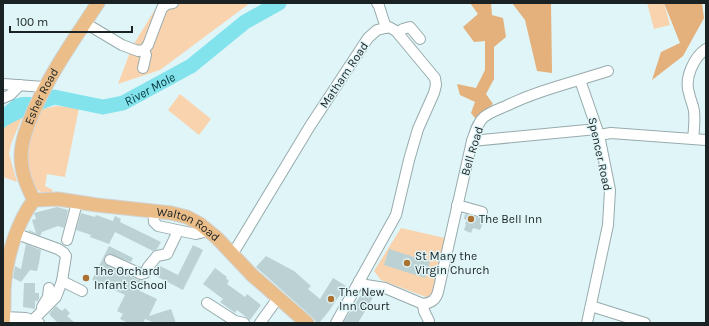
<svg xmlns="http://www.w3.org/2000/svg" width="709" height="326" font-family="Karla,sans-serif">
  <rect width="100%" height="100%" fill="#e0f5f7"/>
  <g fill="#f9d3ae">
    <path d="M159 3H250L160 70 118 84 132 47Z"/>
    <path d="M647 3H664L670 25 654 29Z"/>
    <path d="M180 94 211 119 199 135 168 110Z"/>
    <path d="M56 106 79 108 65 177 47 174 45 186 53 190 50 194C46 193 41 193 38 190 32 187 30 180 29 174 25 150 31 133 39 110Z"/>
    <path d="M24 113 11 144 9 154 17 182 3 177V129L14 119Z"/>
    <path d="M401 228 445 238 435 294 426 297 381 280 374 271Z"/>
  </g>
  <g fill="#e4b07b">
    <path d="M470 3H491L492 15 503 18 506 37 494 47V79L486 94 493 104 475 118 471 113 475 102 460 95 457 84 476 88 485 70V41L474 42 463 27 478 14Z"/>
    <path d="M512 3H551L552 73 537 71 525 20Z"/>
    <path d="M664 3H702L704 18 683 56 652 80 661 52 680 43Z"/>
  </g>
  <path fill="#83e3ed" d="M22 97H31L24 113 14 119 3 129V108L14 99Z"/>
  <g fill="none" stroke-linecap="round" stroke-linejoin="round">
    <path stroke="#83e3ed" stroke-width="15" id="s1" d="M3 119 25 108 54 97 103 107 123 103 191 66 245 22 279 3"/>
  </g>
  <g fill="#bcd1d3">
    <path d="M57 207 68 210 64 228 58 226 42 232 40 236 28 231 29 230 36 233 32 220 36 219 34 213Z"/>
    <path d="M81 213 95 217 96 215 113 221 115 216 121 219 120 222 161 242 157 249 153 251 115 232 109 244 90 237 91 235 76 230Z"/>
    <path d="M465 214 480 218H485L480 230 473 228 471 233 464 230 466 224H465L467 220 464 219Z"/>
    <path d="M26 244 41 250 39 263 37 271 30 270 21 282 13 278 15 266 21 269Z"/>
    <path d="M193 245 203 250 183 290 152 274 158 265 178 275Z"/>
    <path d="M109 246 133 258 131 262 109 254 104 258 105 264 138 280 145 281 140 291 157 299 149 316 171 309 176 323H155L145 319 143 323H128L120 319 123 314 117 311 125 295 92 280Z"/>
    <path d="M389 249 430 262 425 278 384 265Z"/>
    <path d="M266 256 294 271 311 286 308 289 320 299 333 278 346 286 329 311 319 323H317L312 317 256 267Z"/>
    <path d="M215 268 227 277 226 278 229 281 227 284 245 297 247 294 261 305 250 320 237 310 235 313 220 302 223 299 203 284Z"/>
    <path d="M24 283H35V293H39V299L37 302 35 300V309L23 307Z"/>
    <path d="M364 294H375L358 323H343L360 296Z"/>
    <path d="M56 306 62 311 65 308 70 313 67 316 75 323H58L49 314Z"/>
  </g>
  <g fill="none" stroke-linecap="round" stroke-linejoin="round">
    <defs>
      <g id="minor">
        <path d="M377 3 379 6 386 28"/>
        <path d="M85 23 122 45 138 51 144 50 148 45 162 8 167 4 173 3"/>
        <path d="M398 33 403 29 410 27 420 39"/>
        <path d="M143 68 146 55 144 50"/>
        <path d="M580 80 599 135 610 190 608 225 587 323"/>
        <path d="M3 84 44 87"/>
        <path d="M3 98 10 95 20 85"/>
        <path d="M599 135 611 133 706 140"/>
        <path d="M693 139C694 130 695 120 694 111 693 104 690 99 689 93 684 78 694 57 706 49"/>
        <path d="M472 141 597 129"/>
        <path d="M457 205 482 212"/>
        <path d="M153 211 154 222 158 226 196 234 209 231"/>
        <path d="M17 234 58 249 64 253 66 256 62 281 56 297 33 320"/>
        <path d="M67 240 77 203"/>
        <path d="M232 255 310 126 368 38 377 30 389 27 396 31 435 78 436 85 434 93 418 129 409 160 396 215 336 323"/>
        <path d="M110 260 141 274 145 273 148 267 157 256 167 254 178 231"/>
        <path d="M62 281 82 291"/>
        <path d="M359 281 366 285 385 288 423 304C431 303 436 300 438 292L472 141C475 133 477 123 484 117 490 112 499 109 506 106 539 90 574 82 608 71"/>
        <path d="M207 303 235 321 244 323"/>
        <path d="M423 304 424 311 429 321"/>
        <path d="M591 306 645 323"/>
        <path d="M42 307 48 297 49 288"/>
        <path d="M4 317 26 318 39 323"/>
        <path d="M260 323 278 298"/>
      </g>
      <g id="major">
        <path id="s2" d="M34 200 58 199 97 205 171 213 187 217 200 224 217 238 252 275 307 323"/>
        <path id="s3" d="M34 200C27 187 21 172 21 157 21 140 28 125 34 110 51 72 75 38 98 3"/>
        <path d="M3 323C5 308 3 293 5 279 8 253 18 220 34 200"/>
      </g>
    </defs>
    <use href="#minor" stroke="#97abad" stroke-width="12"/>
    <use href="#major" stroke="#d1d3d3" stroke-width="15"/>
    <use href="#minor" stroke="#fff" stroke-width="10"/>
    <use href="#major" stroke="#eabd89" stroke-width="13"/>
  </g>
  <g fill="#aa7130" stroke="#e0f5f7" stroke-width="1.5">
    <circle cx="471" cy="219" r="4"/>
    <circle cx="407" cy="263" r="4"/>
    <circle cx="86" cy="278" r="4"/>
    <circle cx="331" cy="299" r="4"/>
  </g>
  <g text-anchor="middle" stroke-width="3" stroke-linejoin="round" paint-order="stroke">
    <g font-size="12" fill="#1a2223" stroke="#e0f5f7">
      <text transform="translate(344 75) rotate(-56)" y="4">Matham Road</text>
      <text dy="4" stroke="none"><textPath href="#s3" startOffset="110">Esher Road</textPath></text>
      <text transform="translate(472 151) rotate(-73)" y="4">Bell Road</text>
      <text transform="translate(600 154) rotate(78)" y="4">Spencer Road</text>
      <text dy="4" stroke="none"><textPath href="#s2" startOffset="158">Walton Road</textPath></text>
    </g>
    <g font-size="12" fill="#1a2223" stroke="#e0f5f7" text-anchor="start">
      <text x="479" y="223">The Bell Inn</text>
      <text x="415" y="260">St Mary the<tspan x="415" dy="14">Virgin Church</tspan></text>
      <text x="94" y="275">The Orchard<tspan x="94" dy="14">Infant School</tspan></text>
      <text x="339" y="296">The New<tspan x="339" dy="14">Inn Court</tspan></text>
    </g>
    <g font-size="13" font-style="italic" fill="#043439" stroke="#e0f5f7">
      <text dy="5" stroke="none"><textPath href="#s1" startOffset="156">River Mole</textPath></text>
    </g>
  </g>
  <rect width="709" height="326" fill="none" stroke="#1a2223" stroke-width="8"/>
  <path d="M10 26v6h122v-6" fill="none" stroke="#1a2223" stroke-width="2"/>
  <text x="16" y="26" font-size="12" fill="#1a2223" stroke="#e0f5f7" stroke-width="3" paint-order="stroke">100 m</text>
</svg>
